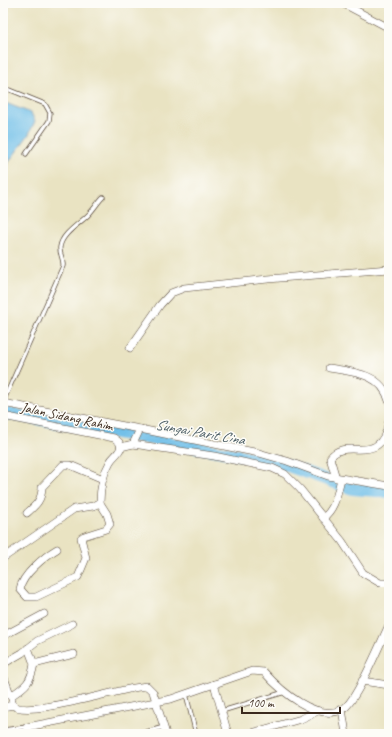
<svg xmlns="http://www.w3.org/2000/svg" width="392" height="737" font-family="Caveat,sans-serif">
  <rect width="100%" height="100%" fill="#fdfcf7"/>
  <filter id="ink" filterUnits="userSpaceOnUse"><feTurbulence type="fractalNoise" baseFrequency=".025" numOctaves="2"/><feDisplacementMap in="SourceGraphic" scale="8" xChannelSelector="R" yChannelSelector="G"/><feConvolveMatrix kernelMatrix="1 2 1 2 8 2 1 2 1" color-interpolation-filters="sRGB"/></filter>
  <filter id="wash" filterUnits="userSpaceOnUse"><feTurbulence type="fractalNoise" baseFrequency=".012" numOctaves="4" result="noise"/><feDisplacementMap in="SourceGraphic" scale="16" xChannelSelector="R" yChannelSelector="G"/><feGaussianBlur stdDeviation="0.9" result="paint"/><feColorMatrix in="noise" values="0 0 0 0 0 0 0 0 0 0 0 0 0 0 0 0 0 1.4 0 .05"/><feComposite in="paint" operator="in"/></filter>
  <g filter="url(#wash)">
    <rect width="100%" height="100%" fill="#e9e3c2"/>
    <path fill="#6dbee8" stroke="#547483" d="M3 102 31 113 35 121 29 134 3 170Z"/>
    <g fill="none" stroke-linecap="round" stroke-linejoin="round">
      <path stroke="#6dbee8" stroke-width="12" d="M9 414 274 461 353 489 389 492"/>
    </g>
  </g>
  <g filter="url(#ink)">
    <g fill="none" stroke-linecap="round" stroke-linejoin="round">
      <defs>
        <g id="service">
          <path d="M3 87 45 104 50 113 49 121 26 154"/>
          <path d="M3 402 63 266C64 259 59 254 60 247 62 233 81 223 89 214 94 209 98 202 103 197"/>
          <path d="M186 694 196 734"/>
          <path d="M222 711 285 692"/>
          <path d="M3 730 27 727"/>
          <path d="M139 734 164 727"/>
        </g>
        <g id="minor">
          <path d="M342 3 389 28"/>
          <path d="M130 348 160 305 171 293 184 288 268 279 389 269"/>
          <path d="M329 368C353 372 382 373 389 401"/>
          <path d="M3 403 140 429"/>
          <path d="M3 416 114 438 119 442 121 447"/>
          <path d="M133 444 214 456 272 468 285 474 300 489 342 541 363 573 380 583H389"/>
          <path d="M121 447 133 444 140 429 259 453 287 461 328 476 389 486"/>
          <path d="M336 478 330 458C346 435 380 470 389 421"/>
          <path d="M27 513C36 505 42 500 42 487L63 465H70L103 479"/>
          <path d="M323 518C336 508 337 493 341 479"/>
          <path d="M57 549C45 556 22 575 20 589L27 597H36L78 577 86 558 81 538 84 536 106 529 110 524 107 514 100 503"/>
          <path d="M3 558 74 509 93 506 100 503C100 489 103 474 110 462 113 456 119 454 121 447"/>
          <path d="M3 636 44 614"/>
          <path d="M28 648 34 664 74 654"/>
          <path d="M3 664 22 653 37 641 72 624"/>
          <path d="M3 675 12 699"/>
          <path d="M362 681 389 685"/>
          <path d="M214 684 228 734"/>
          <path d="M11 696C26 686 31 682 34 664"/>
          <path d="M3 707 13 705C26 719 124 687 147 686L153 692 166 734"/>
          <path d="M342 709 346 734"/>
          <path d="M30 734 27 727 171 699 252 671 264 672C280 690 317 723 343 709 357 701 381 641 389 625"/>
          <path d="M248 734 301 719 318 711"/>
        </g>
      </defs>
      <use href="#service" stroke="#554637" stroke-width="5"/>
      <use href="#minor" stroke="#554637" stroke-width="8"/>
      <use href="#service" stroke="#fff" stroke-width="3.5"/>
      <use href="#minor" stroke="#fff" stroke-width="7"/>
    </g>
  </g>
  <g text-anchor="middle" stroke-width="3" stroke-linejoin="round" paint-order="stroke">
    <g font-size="14" fill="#3b2a1e" stroke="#fdfcf7">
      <text transform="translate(67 416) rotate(12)" y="5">Jalan Sidang Rahim</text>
    </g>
    <g font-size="15" font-style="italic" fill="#4c5e65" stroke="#fdfcf7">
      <text transform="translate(200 432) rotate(10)" y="5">Sungai Parit Cina</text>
    </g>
  </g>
  <rect width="392" height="737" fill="none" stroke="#fdfcf7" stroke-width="16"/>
  <path d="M242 707v6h98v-6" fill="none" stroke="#3b2a1e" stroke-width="2"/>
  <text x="248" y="707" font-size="12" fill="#3b2a1e" stroke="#fdfcf7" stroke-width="3" paint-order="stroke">100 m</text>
</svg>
